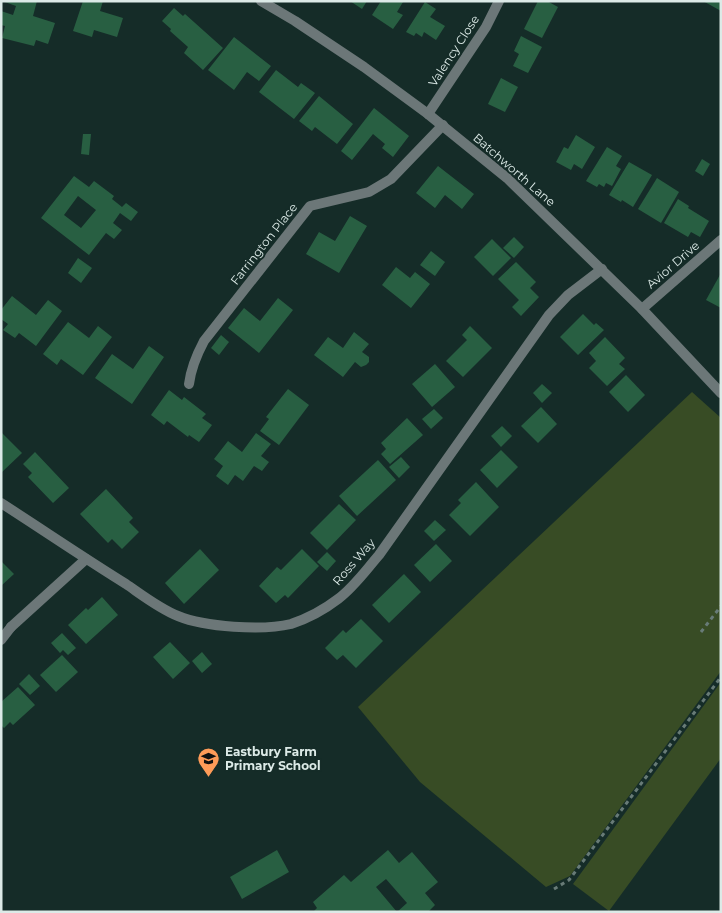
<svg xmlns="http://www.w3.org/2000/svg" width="722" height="913" font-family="Montserrat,sans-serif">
  <rect width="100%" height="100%" fill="#152c28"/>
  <g fill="#384c25">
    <path d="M692 392 721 418V671L570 876 546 887 420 782 358 707Z"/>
    <path d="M721 682V758L609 911 573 884Z"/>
  </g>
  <g fill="#285f42" fill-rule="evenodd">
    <path d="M2 1H37L33 16 55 23 48 44 36 40 34 46 2 38 5 26 1 25V11L13 15 16 6Z"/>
    <path d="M83 1H103L100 11 123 18 117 37 94 30 92 37 73 31Z"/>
    <path d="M350 1H367L362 9Z"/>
    <path d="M381 1 403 2 397 12 403 15 393 29 372 15Z"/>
    <path d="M538 1H547L558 7 542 38 524 29Z"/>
    <path d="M703 1H721V11Z"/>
    <path d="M425 2 436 9 430 17 445 26 436 40 424 32 422 37 416 33 414 36 406 32Z"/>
    <path d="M174 8 183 16 185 14 223 48 203 70 184 53 188 47 170 31 171 29 162 21Z"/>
    <path d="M521 36 542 47 528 73 513 66 519 54 514 51Z"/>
    <path d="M234 37 271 66 259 81 247 72 234 90 208 70Z"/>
    <path d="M276 70 298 87 301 83 315 93 294 119 259 92Z"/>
    <path d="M501 78 518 87 505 112 488 104Z"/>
    <path d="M319 96 353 124 337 144 315 127 312 131 299 121Z"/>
    <path d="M374 108 409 136 393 157 382 148 385 144 373 134 352 160 341 151Z"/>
    <path d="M83 134H91L89 155 81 154Z"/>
    <path d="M576 135 595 147 582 169 574 164 571 170 556 162 564 147 568 149Z"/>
    <path d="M607 147 622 156 616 166 621 169 612 186 606 183 604 187 599 184 597 187 586 181Z"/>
    <path d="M702 159 710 164 703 176 695 171Z"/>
    <path d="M629 162 652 175 633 207 622 200 621 202 609 195Z"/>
    <path d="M438 166 474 194 462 209 445 195 435 208 416 193Z"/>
    <path d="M74 176 89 187 94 181 114 196 112 199 122 207 126 203 138 212 131 221 120 213 113 223 122 230 114 239 106 233 89 255 41 218ZM78 196 96 210 81 228 64 215Z"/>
    <path d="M657 178 679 192 661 223 638 209Z"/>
    <path d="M678 199 689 206 688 208 709 221 700 237 691 232 688 237 664 223Z"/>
    <path d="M350 216 367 226 339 273 306 254 319 232 335 241Z"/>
    <path d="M514 237 524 247 514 258 503 248Z"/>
    <path d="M492 239 511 258 493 276 474 257Z"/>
    <path d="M431 251 445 262 435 276 420 265Z"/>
    <path d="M78 258 92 268 81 283 68 273Z"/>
    <path d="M516 262 536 282 530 288 539 297 521 316 512 307 519 300 498 279Z"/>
    <path d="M396 267 410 278 415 272 430 284 411 308 382 285Z"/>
    <path d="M721 273V308L706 300Z"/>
    <path d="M12 296 36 315 48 300 62 311 36 346 19 333 15 338 3 330 8 324 1 319V310Z"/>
    <path d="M278 298 293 310 259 353 228 328 244 308 260 321Z"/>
    <path d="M583 314 594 325 596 323 604 330 578 355 560 337Z"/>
    <path d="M68 322 89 338 98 326 112 337 83 375 61 359 57 365 43 354Z"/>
    <path d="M470 326 492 348 463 377 446 361 467 340 462 335Z"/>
    <path d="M354 332 369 344 362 352 369 357V362L366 365 361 367 355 362 343 377 314 355 328 337 343 348Z"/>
    <path d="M221 335 229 342 219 355 211 348Z"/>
    <path d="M605 337 625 358 619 364 625 369 607 386 589 368 596 361 589 353Z"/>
    <path d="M149 346 164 357 132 404 95 378 112 354 133 369Z"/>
    <path d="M435 364 455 387 432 407 412 384Z"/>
    <path d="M626 375 645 395 628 412 609 392Z"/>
    <path d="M542 384 552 393 542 403 533 393Z"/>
    <path d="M288 389 309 405 279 445 260 431 269 419 266 417Z"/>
    <path d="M169 390 182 400 184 397 206 414 202 418 212 425 199 442 189 435 188 437 167 421 164 425 151 415Z"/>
    <path d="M541 407 557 424 538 443 521 426Z"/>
    <path d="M434 409 443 418 431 429 422 419Z"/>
    <path d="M407 418 423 435 390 464 381 454 386 449 381 443Z"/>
    <path d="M502 426 512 436 501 447 491 436Z"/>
    <path d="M1 432 22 453 1 473Z"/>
    <path d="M256 433 271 444 261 456 269 462 262 471 254 466 243 481 235 475 228 485 216 476 223 466 214 459 228 441 242 452Z"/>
    <path d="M501 450 518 467 497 488 480 470Z"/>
    <path d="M35 452 69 488 53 503 28 477 32 473 23 464Z"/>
    <path d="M401 457 410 467 399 478 389 467Z"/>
    <path d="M378 460 396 480 357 516 339 496Z"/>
    <path d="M476 482 499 507 470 536 449 515 461 503 458 500Z"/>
    <path d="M106 489 133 518 129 522 139 532 122 549 112 539 108 543 80 514Z"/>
    <path d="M339 504 356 520 327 550 310 533Z"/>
    <path d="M435 520 446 530 434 541 424 531Z"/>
    <path d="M436 544 452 561 430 582 414 565Z"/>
    <path d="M200 549 219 570 184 604 165 583Z"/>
    <path d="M302 549 319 566 288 598 285 595 276 603 259 586 277 567 281 570Z"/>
    <path d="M327 552 336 561 327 571 317 562Z"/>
    <path d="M1 561 14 574 1 586Z"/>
    <path d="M404 574 421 592 389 623 372 605Z"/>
    <path d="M102 597 118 615 86 644 68 625 86 608 88 610Z"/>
    <path d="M361 619 383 641 356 668 343 655 337 660 325 648 343 630 346 633Z"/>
    <path d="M62 633 76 648 68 655 63 650 60 653 51 643Z"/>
    <path d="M170 642 190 663 173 679 153 657Z"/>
    <path d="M202 652 212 664 202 673 192 661Z"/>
    <path d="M62 655 78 672 56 692 40 675Z"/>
    <path d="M29 674 40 686 30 695 19 684Z"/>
    <path d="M18 687 35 705 13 725 10 722 4 728 1 725V702Z"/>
    <path d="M277 850 289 872 242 899 230 877Z"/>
    <path d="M388 850 399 863 412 852 438 882 425 893 435 905 428 912H313L317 908 313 902 344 875 351 882ZM386 879 407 903 397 912 376 887Z"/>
  </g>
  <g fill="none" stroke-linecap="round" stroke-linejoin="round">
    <g stroke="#687b77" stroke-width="3" stroke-dasharray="4 4" stroke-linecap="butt">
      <path d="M701 632 721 606"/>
      <path d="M554 889 569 880 721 677"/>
    </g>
    <g stroke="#6c7778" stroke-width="10">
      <path d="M189 384C191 368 196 356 204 341L310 206 369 192 391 179 443 125"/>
      <path d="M1 640 11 627"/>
    </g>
    <g stroke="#6c7778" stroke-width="10">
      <path d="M428 114 486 27 499 1"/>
      <path d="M642 309 721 240"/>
      <path d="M1 503C43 530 84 558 126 584 142 595 160 609 178 616 205 627 262 631 291 624 306 619 325 609 338 599 354 587 366 570 379 555L549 315 568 295 602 269"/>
      <path d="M11 627 86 559"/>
    </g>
    <path stroke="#6c7778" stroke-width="10" d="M261 1 295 21 364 67 428 114 507 178 642 309 721 393"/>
  </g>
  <defs>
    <symbol id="school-pin" viewBox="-11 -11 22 30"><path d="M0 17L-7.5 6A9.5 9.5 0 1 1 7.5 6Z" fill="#fe9b58" stroke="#152c28"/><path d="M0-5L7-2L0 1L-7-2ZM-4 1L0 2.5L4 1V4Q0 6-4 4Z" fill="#111"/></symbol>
  </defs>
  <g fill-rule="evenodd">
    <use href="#school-pin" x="196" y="746" width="25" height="34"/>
  </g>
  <g text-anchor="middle" stroke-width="4" stroke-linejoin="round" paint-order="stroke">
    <g font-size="12" fill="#dceae7" stroke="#152c28">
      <text transform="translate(454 51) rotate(-57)" y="4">Valency Close</text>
      <text transform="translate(514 170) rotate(41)" y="4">Batchworth Lane</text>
      <text transform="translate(264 244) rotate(-52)" y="4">Farrington Place</text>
      <text transform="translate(673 265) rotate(-41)" y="4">Avior Drive</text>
      <text transform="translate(354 562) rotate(-49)" y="4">Ross Way</text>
    </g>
    <g font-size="12" font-weight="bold" fill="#dceae7" stroke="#152c28" text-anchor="start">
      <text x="225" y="756">Eastbury Farm<tspan x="225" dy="14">Primary School</tspan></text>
    </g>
  </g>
  <rect width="722" height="913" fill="none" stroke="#dceae7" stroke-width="5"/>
</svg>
